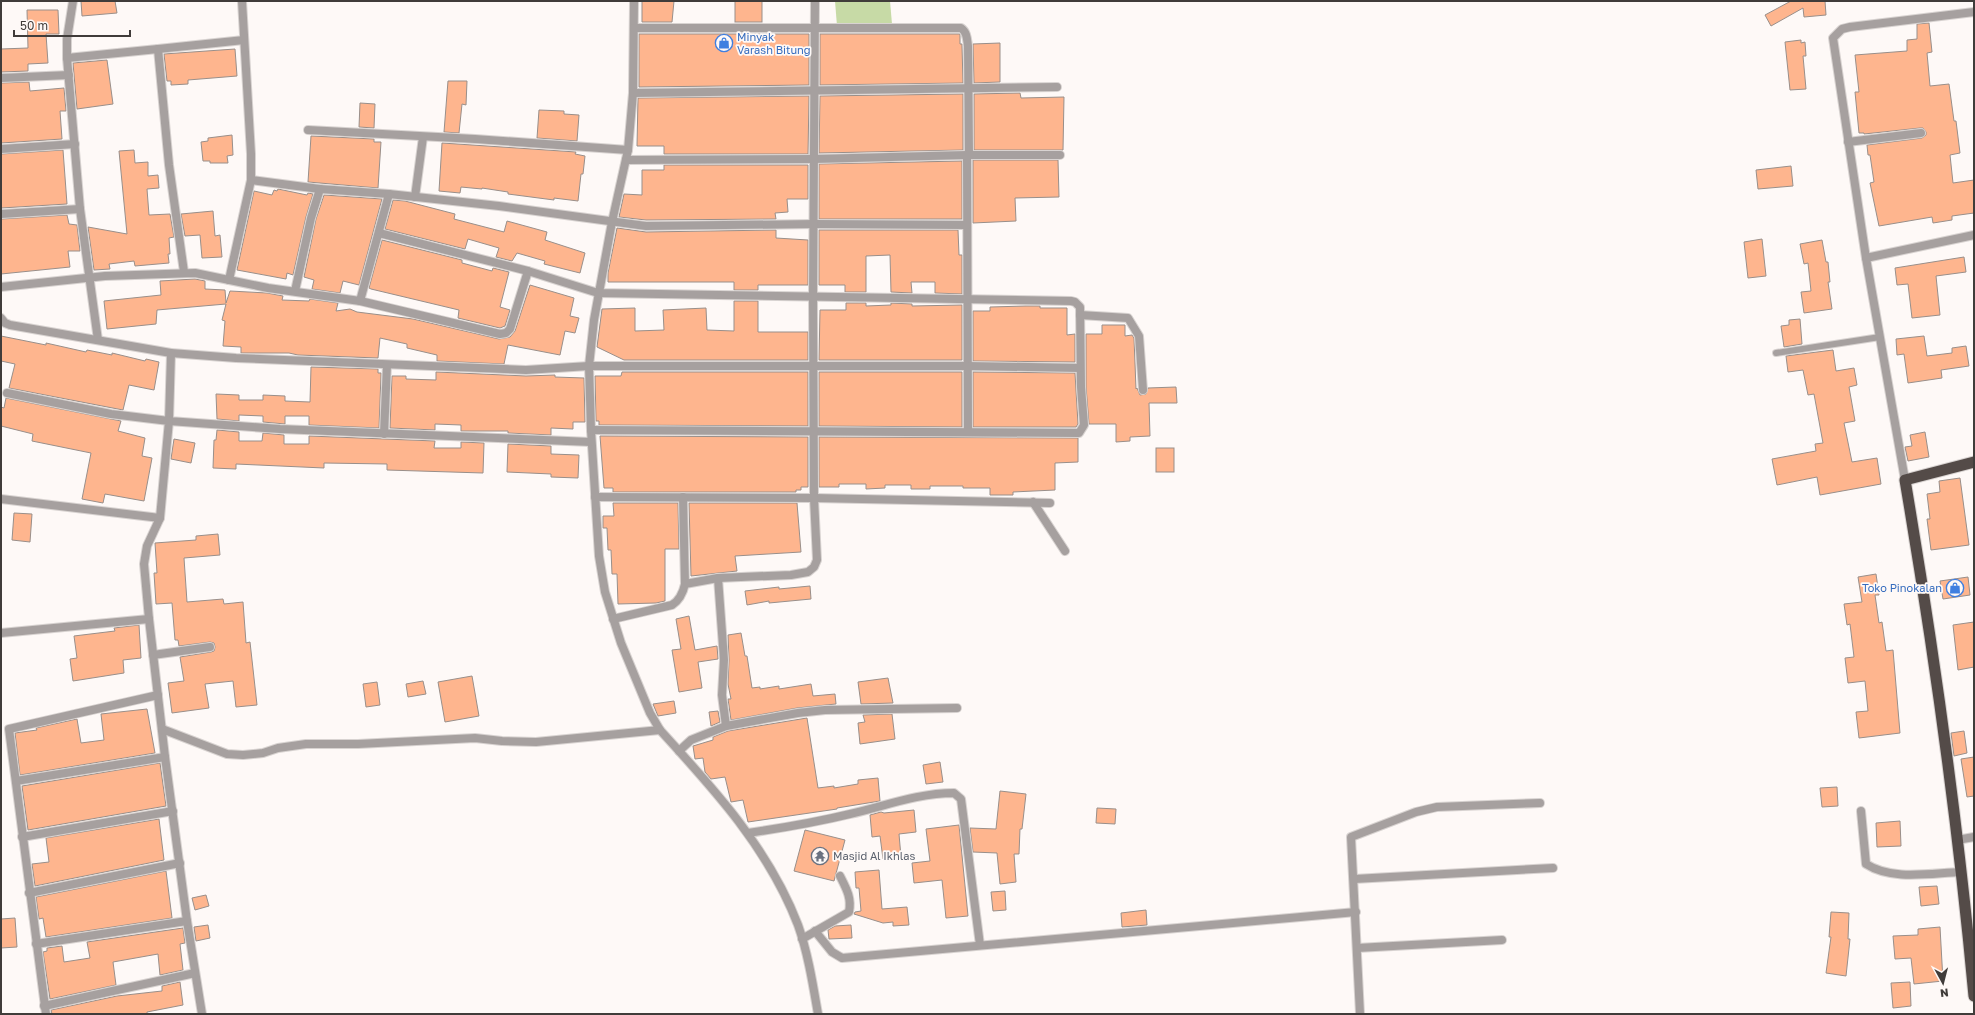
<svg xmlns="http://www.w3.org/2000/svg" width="1975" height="1015" font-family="'Golos Text',sans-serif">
  <rect width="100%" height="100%" fill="#fef9f7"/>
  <path fill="#c7daa6" d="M835 1H890L892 24 837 26Z"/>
  <g fill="#feb58e" stroke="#998f8a">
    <path d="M81 1H115L117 13 82 16Z"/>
    <path d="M642 1H674L672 22H642Z"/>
    <rect x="735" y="1" width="27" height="21"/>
    <path d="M1791 1H1825L1826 15 1804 17 1803 8 1771 26 1765 15Z"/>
    <path d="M27 10H58L59 34H46L48 63 28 64V71L1 72V49L28 48Z"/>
    <path d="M1929 23 1932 52 1927 53 1930 86 1949 84 1954 121H1956L1960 153 1950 155 1953 183 1974 180V213L1952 216V220L1933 223 1932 217 1879 226 1870 183 1874 182 1870 155H1868L1867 145 1922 138 1926 135V132L1923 128H1920L1864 134V133H1859L1855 92H1859L1855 55 1907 51V40L1917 39V24Z"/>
    <path d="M639 34H809V85L639 87Z"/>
    <path d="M820 34H960V44H962V46L963 83 820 85Z"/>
    <path d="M1801 40V43L1805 42 1806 56H1803L1806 89 1790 90 1785 42Z"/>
    <path d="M1000 43V82L974 83 973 44Z"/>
    <path d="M235 49 237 76 188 80V84L171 85V81H167L164 54Z"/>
    <path d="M107 60 113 104 77 109 73 63Z"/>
    <path d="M448 81H467L466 105 462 104 459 133 444 132Z"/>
    <path d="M29 82 30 91 64 88 66 111H60L62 139 1 143V83Z"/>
    <path d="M1020 93 1021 98 1064 97 1063 150H974V94Z"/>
    <path d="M963 94V150L819 153 820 96Z"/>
    <path d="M809 96 808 154H664V146H637L638 98Z"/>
    <path d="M360 103 375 104 374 128 359 127Z"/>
    <path d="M539 110 564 111V114L579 115 577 141 537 138Z"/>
    <path d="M232 135 233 155 227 156 228 163H210V161H203L201 142 208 141V138Z"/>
    <path d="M311 136 374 139V142H381L378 188 308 182Z"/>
    <path d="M442 143 576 152 575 154 585 156 583 174H581L578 201 554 198V200L508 194V192L482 188V189L461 187 460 193 439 191Z"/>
    <path d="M63 150 67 204 1 208V154Z"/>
    <path d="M134 150 135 163 148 162V176L158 175 159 188 147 189 149 215 170 214 174 237 169 238 170 254H168L169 263 135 266 134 261 109 264 110 269 94 270 88 227 127 234 119 151Z"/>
    <path d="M973 160H1058L1059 197 1015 198 1016 221 973 223Z"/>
    <path d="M962 161V219H819V164Z"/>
    <path d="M664 165H808V199H787L788 212 775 213 776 219 646 220 619 217 624 194 642 195V170H664Z"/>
    <path d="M1791 166 1793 186 1758 189 1756 170Z"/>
    <path d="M278 189 307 195 308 193 313 194 306 217 293 275 287 273 286 279 237 270 254 191 272 195 274 190 277 191Z"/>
    <path d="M324 195 382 199 359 285 343 281 340 293 312 289 314 280 304 277 316 219Z"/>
    <path d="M393 200 405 201 455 214 454 219 504 232 507 221 547 232 545 240 585 253 580 273 544 264 545 261 517 253 512 261 496 257 499 248 468 239 465 249 385 229Z"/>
    <path d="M213 211 215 236 220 235 222 257 202 258 200 235 185 236 181 214Z"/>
    <path d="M67 215 69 224 77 225 80 251H68L70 267 1 274V219Z"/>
    <path d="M617 228 646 232 776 230V238L808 240V285H758V290H734V282H608V273Z"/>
    <path d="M819 230H958L959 255H962V294L935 293V282H911L912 293 891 292 890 255 866 256V292H845V285H819Z"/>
    <path d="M1762 239 1766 276 1748 278 1744 242Z"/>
    <path d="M382 240 462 260V263L492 271 493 268 509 272 500 307 510 310 505 326 500 328 458 318 459 310 371 289 369 288Z"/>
    <path d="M1822 240 1826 262H1828L1830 282H1828L1832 309 1804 313 1801 292 1811 291 1808 263 1804 264 1800 244Z"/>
    <path d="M1964 257 1966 272 1936 276 1940 315 1912 318 1908 284 1897 285 1895 268Z"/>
    <path d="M195 279 205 281V289L225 290 226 303 230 291 267 293 283 296 282 300 309 301 310 299 338 303 336 311 350 309 357 312 413 319 499 339 510 337 515 331 530 285 574 298 570 316 579 318 575 333 565 331 560 355 508 345 504 364 437 361V355L407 348V344L380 338 378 358 298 355 289 353H241V347L223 346 225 321 222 320 226 304 157 310 156 324 107 329 104 301 161 295 160 281Z"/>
    <path d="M734 301H758V332H808V360H624L597 347 602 309 635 308V331L664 330 663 310 706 308 707 330 734 331Z"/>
    <path d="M846 303H866V306L891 305V303L912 304V306L962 305V360H819L820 310H846Z"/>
    <path d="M1026 306H1040V308H1067V335L1075 334V362L973 361V311H990V307Z"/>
    <path d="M1800 319 1802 344 1784 347 1781 326 1789 325V320Z"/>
    <path d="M1102 325H1125V336L1132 335 1134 338 1136 389 1137 388 1140 395 1146 394 1148 388 1176 387 1177 403H1149L1150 436 1130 437V441L1116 442V424H1089L1086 387V334H1102Z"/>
    <path d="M1 336 46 345V343L86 352 87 350 112 355V353L145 361 146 359 159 362 154 390 129 385 123 410 9 388 15 364 1 361Z"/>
    <path d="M1924 336 1927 356 1952 353V348L1966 346 1969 366 1941 370 1942 378 1908 383 1904 354 1897 355 1896 339Z"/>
    <path d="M1833 350 1836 371 1854 368 1857 385 1849 387 1855 421 1844 423 1852 462 1877 458 1881 484 1820 495 1817 477 1777 485 1772 459 1816 451 1815 444 1823 443 1814 394 1808 395 1803 370 1788 372 1786 356Z"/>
    <path d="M311 367 378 369V373H381V375L379 428 309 425V416H285V424L263 422V416L239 415V421L217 419 216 394 239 395V400H263V395L285 396V401L310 402Z"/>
    <path d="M436 372 526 376 555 375V377L584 378 585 422H573V429L551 428V435L508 433V431H461V425L435 424V430L390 428 392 376H406V379L436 380Z"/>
    <path d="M622 372H808V426L599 425V421H596L595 376H621Z"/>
    <path d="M819 372H962V427L819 426Z"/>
    <path d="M973 372 1075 373 1078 424 1076 427H973Z"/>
    <path d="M6 398 121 421 118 431 145 438 142 456 152 458 144 501 105 494 103 503 82 499 91 453 32 441 33 434 1 426V407L4 408Z"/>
    <path d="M217 430 239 432V441H262L263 433 284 435V444H309V436L435 441 434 448H461V442L484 443 483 473 387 470V464L324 463V468L236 464V469L213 468 214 440H216Z"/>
    <path d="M1925 432 1929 457 1908 461 1905 447 1912 446 1910 435Z"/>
    <path d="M600 436 808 437V487H801V490H796V492H613V488H604Z"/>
    <path d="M819 437 1078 438V462L1055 463V490L1013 492V495H990V488H963V486H930V489H911V485H885V488L866 489V484H839V487H819Z"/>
    <path d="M174 439 195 443 191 463 171 459Z"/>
    <path d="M508 444 551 446V454L579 455 578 478 551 477V474L507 472Z"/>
    <rect x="1156" y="448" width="18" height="24"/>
    <path d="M1960 478 1969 545 1931 550 1927 519H1930L1927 494 1940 492 1939 481Z"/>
    <path d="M613 503H678L679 549H665V601L656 603 618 604 617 574H612L611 550H608L607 528H603V516H614Z"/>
    <path d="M689 503H797L801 552 735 556 737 571 691 576Z"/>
    <path d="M14 513 32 514 30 542 12 540Z"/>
    <path d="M218 534 220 555 184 558 187 602 223 599 224 604 243 602 246 643 250 642 257 705 236 707 233 681 205 684 209 708 172 713 168 683 184 681 180 657 211 652 214 651 215 647 214 643 210 642 179 646 178 640H175L172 603 156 604 154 573H157L155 543 196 540V536Z"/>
    <path d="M1876 574 1879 595H1875L1879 623 1882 622 1886 651 1893 650 1900 733 1859 738 1856 712 1868 711 1865 681 1848 683 1845 658 1854 657 1850 624 1847 625 1844 604 1862 602 1858 577Z"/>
    <path d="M1968 577 1970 595 1943 599 1940 581Z"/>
    <path d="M810 586 811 599 769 603V601L747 605 745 591 779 587V589Z"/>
    <path d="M689 616 695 650 717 646 718 659 698 662 702 688 679 692 672 650 681 649 676 619Z"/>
    <path d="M1974 622V667L1958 670 1953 625Z"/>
    <path d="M139 625 141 658 123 660 124 673 73 681 70 659 77 658 74 636 115 631 114 628Z"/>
    <path d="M741 633 745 656H747L752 688 760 687V689L779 686V689L811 684 813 696 835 694 836 704 797 708 731 720 728 699H731L728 684 729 660 728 635Z"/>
    <path d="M472 676 479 716 445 722 438 682Z"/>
    <path d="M888 678 893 703 861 704 858 682Z"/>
    <path d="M423 681 426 694 408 697 406 684Z"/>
    <path d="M377 682 380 705 366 707 363 684Z"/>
    <path d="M674 701 676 713 658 716 653 704Z"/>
    <path d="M147 709 155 753 20 775 15 733 37 730 36 728 77 719 81 743 104 740 101 714Z"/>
    <path d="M718 711 720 722 711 726 709 712Z"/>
    <path d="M892 714 895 739 860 744 858 723 865 722 863 715Z"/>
    <path d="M807 718 818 788 834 786V788L858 784V780L878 778 880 801 837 808V809L748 822 743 800 731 802 725 777 711 779 705 772 703 758 695 759 693 746 713 740V737L728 731Z"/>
    <path d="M1964 731 1967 753 1954 756 1951 733Z"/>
    <path d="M1974 757V796L1967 797 1961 759Z"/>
    <path d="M940 762 943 782 926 784 923 765Z"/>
    <path d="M160 763 166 806 28 830 22 786Z"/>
    <path d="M1837 787 1838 806 1822 807 1820 788Z"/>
    <path d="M1000 791 1026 794 1022 829H1020L1019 854H1014L1016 882 1000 884 997 853 973 852 970 828 996 829Z"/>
    <path d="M1097 808 1116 809 1115 824 1096 823Z"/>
    <path d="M914 810 916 832 899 834 901 857 883 859 880 836 872 837 870 815 881 812 884 813Z"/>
    <path d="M159 819 164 860 35 886 32 864 49 862 46 838Z"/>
    <path d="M1900 821 1901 846 1877 847 1876 823Z"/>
    <path d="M959 825 968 916 946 918 942 880 914 883 912 863 930 861 926 829Z"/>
    <path d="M805 830 845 840 834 881 794 871Z"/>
    <path d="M879 870 882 909 907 907 909 925 893 926V922L883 923 854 914 855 912 861 911 859 888H856L855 872Z"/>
    <path d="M166 871 172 918 46 937 43 918 39 919 36 897Z"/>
    <path d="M1937 886 1939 904 1921 906 1919 887Z"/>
    <path d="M1005 891 1006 910 993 911 991 892Z"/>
    <path d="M206 895 209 906 195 910 192 898Z"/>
    <path d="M1146 910 1147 925 1122 927 1121 913Z"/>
    <path d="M1831 912 1849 913 1848 939H1850L1846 976 1826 973 1831 937H1829Z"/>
    <path d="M15 918 17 947 1 948V919Z"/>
    <path d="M208 925 210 938 196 941 194 927Z"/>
    <path d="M851 925 852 938 829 939 828 930 835 926Z"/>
    <path d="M1940 927 1943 981 1914 984 1911 958 1895 959 1893 936 1918 935V929Z"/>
    <path d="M183 928 185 943 180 944 183 970 160 975 158 954 113 962 116 985 50 999 43 952 47 951V948L62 946 64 962 90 958 87 942Z"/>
    <path d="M180 982 183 1005 147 1012V1014H52L51 1010 117 996 162 991V986Z"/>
    <path d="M1910 982 1911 1006 1893 1008 1891 983Z"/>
  </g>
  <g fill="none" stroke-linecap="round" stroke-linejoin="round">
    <defs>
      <path id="service" d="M1776 353 1880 337"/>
      <g id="minor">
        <path d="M73 1 67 39V58L80 209 98 340"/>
        <path d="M634 1 633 93 628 150 612 222 594 320 589 366 591 430 599 556 605 592 621 643 650 713 660 730C714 789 769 849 798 925 808 953 813 985 818 1014"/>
        <path d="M634 28H961C967 32 967 39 968 46L969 155"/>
        <path d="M158 49 244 40"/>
        <path d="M67 58 158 49 169 165 184 272"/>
        <path d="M1 78 69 75"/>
        <path d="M633 93 1057 87"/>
        <path d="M308 130 475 139 628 150"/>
        <path d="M1848 142 1921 133"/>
        <path d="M1 149 75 144"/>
        <path d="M967 155 968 432"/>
        <path d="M626 160 814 159 967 155H1060"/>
        <path d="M251 180 320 189"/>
        <path d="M415 197 423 137"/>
        <path d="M1 214 80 209"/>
        <path d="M379 233 528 271 598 293 1071 301 1075 302 1080 307 1081 387 1084 425 1079 433 591 430"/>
        <path d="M1866 258 1974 235"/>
        <path d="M229 280 251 180V154L242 1"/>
        <path d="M1 287 105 276 195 273 268 288 360 301 500 334 506 333 510 329 528 271"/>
        <path d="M295 291 311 218 320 189 389 194 499 206 646 226 815 224 966 225"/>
        <path d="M360 301 389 194"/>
        <path d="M1080 315 1128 318 1139 336 1143 390"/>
        <path d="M1 318 5 323 10 325 171 353 236 358 526 370 589 366H968L1080 368"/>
        <path d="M171 353 169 421 280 429 591 442"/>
        <path d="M7 393 111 414 169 421 160 518 147 546 144 564 149 619 165 757 187 921 202 1014"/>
        <path d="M384 434 387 365"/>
        <path d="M1905 480 1866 258 1833 38 1842 29 1850 27 1974 12"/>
        <path d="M595 497 814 498 1050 503"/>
        <path d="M683 497 685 584"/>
        <path d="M1 499 160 518"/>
        <path d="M1033 502 1065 551"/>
        <path d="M718 578 724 660 722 695 726 726"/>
        <path d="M613 619 672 605C680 600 683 593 685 584L718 578 791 575 808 572 814 567 817 560 814 498 813 297 815 1"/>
        <path d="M1 633 149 619"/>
        <path d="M153 655 210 647"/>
        <path d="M162 729 227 754 243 755 263 753 278 748 306 744H358L475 738 502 741 536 742 660 730"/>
        <path d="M679 751 691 740 726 726 798 713 825 710 957 708"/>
        <path d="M16 781 165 757"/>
        <path d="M1861 811 1866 864C1892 881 1931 873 1961 872"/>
        <path d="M748 833C782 828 817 822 850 814 885 806 918 793 954 793L961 799 980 945"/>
        <path d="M22 837 173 811"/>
        <path d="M1957 840 1974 837"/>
        <path d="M1354 879 1553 868"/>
        <path d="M29 893 180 863"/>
        <path d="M815 931 832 952 842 958 1356 912"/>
        <path d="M802 939 849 912C852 898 846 888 840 876"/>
        <path d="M36 944 187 921"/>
        <path d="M1357 948 1502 940"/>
        <path d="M44 1006 195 973"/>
        <path d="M46 1014 9 729 158 695"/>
        <path d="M1360 1014 1351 837 1416 812 1437 807 1540 803"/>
      </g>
      <path id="trunk" d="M1974 462 1905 480C1934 651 1958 823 1974 996"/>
    </defs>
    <use href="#service" stroke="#d8d3d1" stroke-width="8"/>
    <use href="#minor" stroke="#d8d3d1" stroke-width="10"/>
    <use href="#trunk" stroke="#d8d3d1" stroke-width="13"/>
    <use href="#service" stroke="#a6a09f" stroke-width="6"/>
    <use href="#minor" stroke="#a6a09f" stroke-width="8"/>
    <use href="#trunk" stroke="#544b48" stroke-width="11"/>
  </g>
  <defs>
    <symbol id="shop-ring" viewBox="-11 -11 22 22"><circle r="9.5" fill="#fef9f7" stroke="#3f7fe0" stroke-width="1.5"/><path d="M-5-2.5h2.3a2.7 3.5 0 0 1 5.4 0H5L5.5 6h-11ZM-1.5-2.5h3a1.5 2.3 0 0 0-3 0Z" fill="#3f7fe0"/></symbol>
    <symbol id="temple-ring" viewBox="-11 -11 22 22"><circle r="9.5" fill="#fef9f7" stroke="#6b7280" stroke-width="1.5"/><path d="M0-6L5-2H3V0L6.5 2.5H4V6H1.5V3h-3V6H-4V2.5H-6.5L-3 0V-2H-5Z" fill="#6b7280"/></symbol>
  </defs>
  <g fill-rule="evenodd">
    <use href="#shop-ring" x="714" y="33" width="20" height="20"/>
    <use href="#shop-ring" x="1945" y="578" width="20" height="20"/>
    <use href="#temple-ring" x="810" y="846" width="20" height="20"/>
  </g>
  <g text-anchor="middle" stroke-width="3.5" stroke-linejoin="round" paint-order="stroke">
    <g font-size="11" fill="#366cbe" stroke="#fef9f7" text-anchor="start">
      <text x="737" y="41">Minyak<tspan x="737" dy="13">Varash Bitung</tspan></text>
      <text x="1942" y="592" text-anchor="end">Toko Pinokalan</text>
    </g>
    <g font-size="11" fill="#5b616d" stroke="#fef9f7" text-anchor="start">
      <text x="833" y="860">Masjid Al Ikhlas</text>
    </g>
  </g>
  <rect width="1975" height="1015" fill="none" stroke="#403c3a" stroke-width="4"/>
  <g transform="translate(1943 983) rotate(173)" stroke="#fef9f7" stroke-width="3" paint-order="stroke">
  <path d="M0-3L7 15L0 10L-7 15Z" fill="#403c3a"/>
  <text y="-6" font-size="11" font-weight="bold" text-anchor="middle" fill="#403c3a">N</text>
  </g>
  <path d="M14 30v6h116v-6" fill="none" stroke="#403c3a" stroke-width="2"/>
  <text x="20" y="30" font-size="12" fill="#403c3a" stroke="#fef9f7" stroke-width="3" paint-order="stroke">50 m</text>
</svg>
